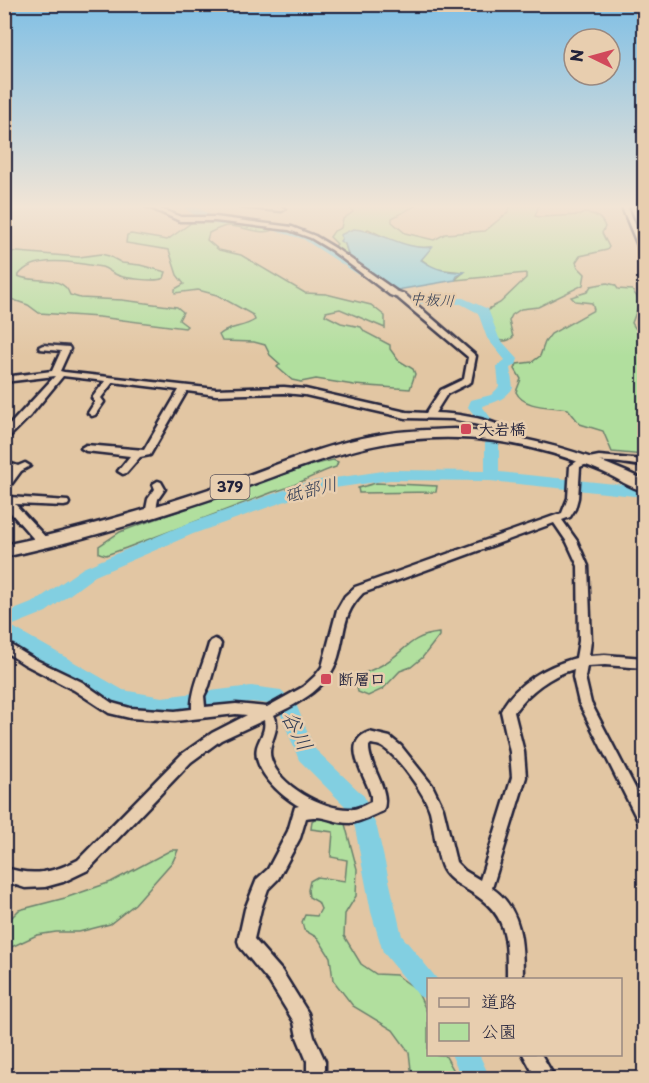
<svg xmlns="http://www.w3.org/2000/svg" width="649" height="1083" font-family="'Playpen Sans','Klee One',sans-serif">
  <rect width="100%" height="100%" fill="#e2c6a3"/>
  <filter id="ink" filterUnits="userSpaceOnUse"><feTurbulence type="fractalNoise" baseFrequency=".0167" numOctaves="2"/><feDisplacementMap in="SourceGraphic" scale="12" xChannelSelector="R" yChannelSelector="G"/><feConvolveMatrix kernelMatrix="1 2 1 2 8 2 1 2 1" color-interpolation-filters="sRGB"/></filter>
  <g filter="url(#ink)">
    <g fill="#b1df9e" stroke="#6a806c" stroke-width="1.5">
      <path d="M349 205H417L392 218V222L405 233 434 240 445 234 485 231 507 213 512 205H539L535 216 540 217 580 215 584 213C593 213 602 217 605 227L602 233 609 247 607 250 580 256 576 262 578 267 585 274 583 285 538 307 521 309 512 315 509 321 513 337C509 341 504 342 498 340L486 315 490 308 500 303 526 278V273L455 280 464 272 435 269 421 259 431 247C410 250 387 239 368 229L345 244 348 254H341L334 247 337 244 330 237 334 231 341 228 343 219 353 212Z"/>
      <path d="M180 220 275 228C265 238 241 225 227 226 221 227 215 230 209 233L207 240 219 250 241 255 305 293 326 294 371 305 385 316V328L340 309 326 312 325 315 341 323 361 327 365 332 390 345V349L398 360 413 369 415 374 410 389 354 385 316 379 301 382 292 380 277 367 280 364 270 355 265 345 254 342 222 341 219 335C229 326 243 328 255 320L253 315 217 295 198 290 175 293V289L184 284 177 275 169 250 126 243 127 235 131 234 167 240 191 223 178 221Z"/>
      <path d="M5 251 79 257 101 254 109 256 122 263 140 265 166 272 164 278C157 282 123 279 115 274 110 272 108 269 102 267 79 263 33 253 18 276 33 284 63 273 70 295L80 298 122 300 177 307 183 312 179 320 187 326 185 328 99 317 39 313 28 305 5 297Z"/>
      <path d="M607 283 615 285 618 289 632 290 640 301 632 323 635 328 644 332V455L612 452 603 431 580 424 568 409C552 406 524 409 516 392L521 379 515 369 517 364 532 362 540 356 545 342 551 334 594 310 592 303 575 301 571 297 587 292 591 286Z"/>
      <path d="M333 460 338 462 336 467C315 473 296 487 273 492L126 548 106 555 99 553V546L120 532 136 526 308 466Z"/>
      <path d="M376 483 437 486 436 492 359 493 358 488Z"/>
      <path d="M439 633V636L422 658 411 667 400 671 383 689 368 696 358 692 356 683 358 676C365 672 373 670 380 666 405 653 408 636 439 633Z"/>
      <path d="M317 817 335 819 345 824 357 869 356 896 345 914 344 936 361 964 376 974 396 975 416 989 428 1014V1054L445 1055 458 1078H412L409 1052 393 1030 353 1006 333 980 330 957 318 938 304 930 302 922 305 915 317 916 321 909 318 902 309 897 308 890 310 881 317 877 345 881 347 860 331 857 333 832 311 829 312 821Z"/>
      <path d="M171 850H178L173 861 135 904 110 924 79 932H56L37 935 5 950V924L19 910 65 898 111 882Z"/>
    </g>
    <path fill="#82cfe1" stroke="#5c8a9f" stroke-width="1.5" d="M353 229C381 230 404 251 432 247L421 260C436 270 447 272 465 272L457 276 455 280 397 290 391 288 341 254H348L345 244 340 241 342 238 340 235Z"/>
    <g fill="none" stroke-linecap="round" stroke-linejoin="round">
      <g fill="#82cfe1" fill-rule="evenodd">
        <path d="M181 205H192L215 217 234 222C220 232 192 215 181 205Z"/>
        <path d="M269 223C302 227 345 248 368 273L367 275H359L303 239 265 228 264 226Z"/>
        <path d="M391 291 408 297 463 298 488 309 499 338 518 359 516 365 510 368 513 388C504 400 496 402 482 406L493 421 491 424H481L468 407 471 400 491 395 499 387 497 366 505 360 487 338 478 313 461 304 406 303 387 296V292Z"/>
        <path d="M492 439 499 443V472L644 487V497L490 481 390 480 314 491 193 534 95 576 46 612 11 626 123 690 162 697 251 686 281 690 296 704 314 748 364 796 377 828 402 936 438 980H428V1000L419 996 383 952 371 912 355 828 348 809 299 760 281 715 269 704 251 702 162 713 119 705 4 640V614L34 602 83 568 181 526 307 482 390 470 485 471V443Z"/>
        <path d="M451 1054H479L490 1078H462Z"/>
      </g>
      <defs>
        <g id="minor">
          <path d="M144 205H151L181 217H215L292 227 315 236 335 248 396 291 404 294 476 356 471 382 447 394 435 413C462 414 502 420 522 439L520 441H514L496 429 452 419 406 418 305 395 284 393 216 395 187 391 150 455 140 457 126 473 123 474 118 471 130 456 86 451 81 448 86 445 144 450 179 390 113 382 101 398 104 402 95 415 92 416 88 413 95 402 92 398 105 381 63 376 30 416 7 439 4 440V431L55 376 4 382V377L52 371 61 351 40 349 39 347 43 345 69 347 70 349 60 371 64 372 216 389 284 387 305 389 406 412 426 413 441 390 464 379 468 357 398 298 390 295 331 250 311 238 289 230 215 221H180Z"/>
          <path d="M237 205 282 207 285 209 282 211 240 207Z"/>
          <path d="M621 205H627L644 246V255L641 253Z"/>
          <path d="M599 456 644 460V466C623 464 599 457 580 467L578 498 575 509 570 517 562 520 577 541 588 566 591 641 589 656 605 655 644 658V668L605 665 587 666 585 677 591 703 644 805V824L639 823 579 703 573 677 574 669C549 676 529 692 514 712L524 752 526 777 492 888C523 910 523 945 523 980H507C507 940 509 915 471 892 461 886 449 880 443 869 436 855 434 827 430 811 425 794 398 757 384 748 380 745 376 745 371 744L369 746C368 767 392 790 383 811 373 815 361 822 350 823 332 823 325 814 306 818L300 838 278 879 268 889 261 909 254 939 282 971 308 1013 314 1037 325 1061V1078H307V1061L297 1037 294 1022 270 983 240 947 238 941 245 909 257 879 268 869 288 831 295 807 299 806C281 796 252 770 257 747 260 737 266 731 264 720L221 740 191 762 88 870 63 882 45 887 25 888 4 881V867C31 877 53 873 78 860L182 754 212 733 247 715 236 714 175 721 130 718 109 713 74 690 24 664 4 651V641L32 658 82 682 112 703 130 708 175 711 192 709C191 690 204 663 209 644L211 641 215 639 219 641 221 644 209 686 204 696 205 707 236 704 267 707 303 687 315 676 322 667 337 610 345 596 355 587 562 513 568 498 570 466 579 460ZM554 523 567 542 578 566 579 641 576 658C547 666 515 683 501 711L510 752 512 777 480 880 465 871 456 862 443 808 432 785 401 746 390 737 369 732C339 743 367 777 371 796V802C364 805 357 810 349 809 322 809 279 786 271 759 266 743 282 731 274 715 301 702 329 687 338 657 346 630 342 614 363 593Z"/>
          <path d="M4 461 18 466 25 463 30 466 21 471 7 490 4 491V480L12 470 4 467Z"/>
          <path d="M158 481 161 482 165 489 158 499 155 514 150 517 145 514 148 499 155 489 153 484Z"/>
          <path d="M4 495 9 497 68 501 69 503 68 505 64 506 15 504 48 540 49 543 48 546H40L4 505Z"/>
          <path d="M523 1054H541L555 1078H536Z"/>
        </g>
        <path id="trunk" d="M455 429C523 435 584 451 644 480V491C630 488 617 478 603 472 569 457 532 446 495 441 386 426 313 464 214 498 145 521 76 542 4 557V545C78 530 150 509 221 485 273 467 324 444 378 435 404 430 429 430 455 429Z"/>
      </defs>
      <use href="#minor" stroke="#22223b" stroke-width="5"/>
      <use href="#trunk" stroke="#22223b" stroke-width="5"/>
      <use href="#minor" fill="#e8ceaf" fill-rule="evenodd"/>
      <use href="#trunk" fill="#e8ceaf" fill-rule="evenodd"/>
    </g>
  </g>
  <linearGradient id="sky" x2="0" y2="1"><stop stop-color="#7fbfe5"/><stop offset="0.58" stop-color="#f2e5d6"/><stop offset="1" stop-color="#f2e5d6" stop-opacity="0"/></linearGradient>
  <rect width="649" height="356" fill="url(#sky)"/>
  <g fill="#d1495b" stroke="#e8ceaf" stroke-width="2">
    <rect x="460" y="423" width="12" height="12" rx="3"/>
    <rect x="320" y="673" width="12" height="12" rx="3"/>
  </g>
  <g text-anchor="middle" stroke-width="5" stroke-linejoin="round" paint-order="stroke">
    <g font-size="15" font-style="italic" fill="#303c54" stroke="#e8ceaf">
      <text transform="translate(432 300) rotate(3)" y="5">中板川</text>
    </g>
    <rect fill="#e8ceaf" stroke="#5d565e" stroke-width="1.5" x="210.5" y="475" width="39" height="24" rx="4.5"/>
    <g font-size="15" font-weight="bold" fill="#22223b">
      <text x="230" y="492">379</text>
    </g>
    <g font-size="16" font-weight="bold" fill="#22223b" stroke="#e8ceaf" text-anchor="start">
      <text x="478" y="435">大岩橋</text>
      <text x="338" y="685">断層口</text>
    </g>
    <g font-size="18" font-style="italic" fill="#303c54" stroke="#e8ceaf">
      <text transform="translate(311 490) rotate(-14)" y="6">砥部川</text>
    </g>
    <g font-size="21" font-style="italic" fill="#303c54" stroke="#e8ceaf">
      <text transform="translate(297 731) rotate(63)" y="7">谷川</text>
    </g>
  </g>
  <rect width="649" height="1083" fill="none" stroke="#e8ceaf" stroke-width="24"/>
  <rect x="12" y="12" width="625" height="1059" fill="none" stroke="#22223b" stroke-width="2" filter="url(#ink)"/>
  <rect x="427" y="978" width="195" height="78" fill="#e8ceaf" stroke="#998981" stroke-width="1.5"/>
  <rect x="439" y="998" width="30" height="9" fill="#e8ceaf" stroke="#998981" stroke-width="1.5"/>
  <text x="481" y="1008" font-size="18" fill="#22223b">道路</text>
  <rect x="439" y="1023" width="30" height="18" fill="#b1df9e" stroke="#998981" stroke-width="1.5"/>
  <text x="481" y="1038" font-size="18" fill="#22223b">公園</text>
  <g transform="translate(592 57) rotate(275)"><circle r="28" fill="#e8ceaf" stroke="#998981" stroke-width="1.5"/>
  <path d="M0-4.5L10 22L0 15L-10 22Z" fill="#d1495b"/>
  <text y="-9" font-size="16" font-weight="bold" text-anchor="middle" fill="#22223b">N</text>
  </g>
</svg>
